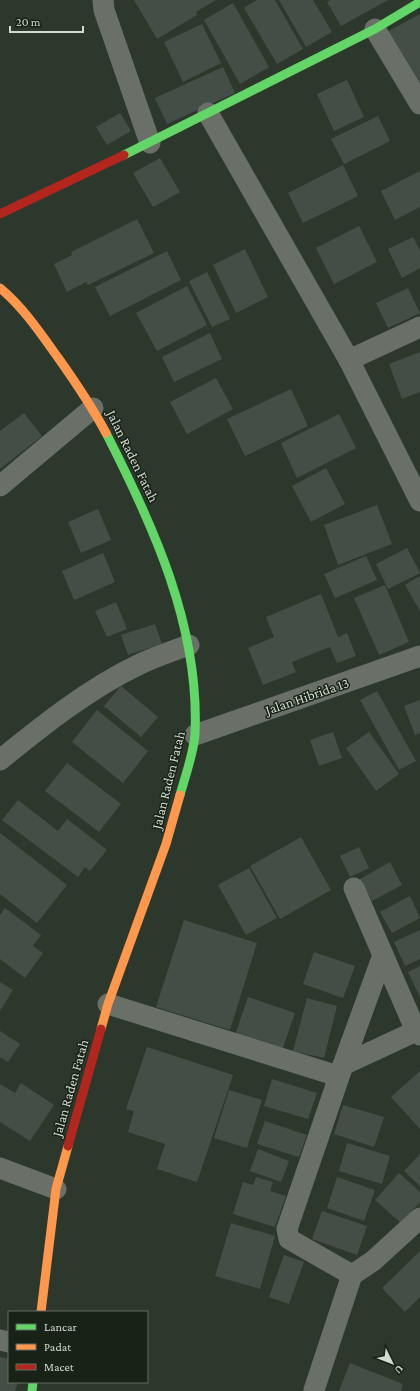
<svg xmlns="http://www.w3.org/2000/svg" width="420" height="1391" font-family="'Crimson Pro',serif">
  <rect width="100%" height="100%" fill="#2d382c"/>
  <g fill="#434f46">
    <path d="M134 0H216L196 12 197 15 157 39Z"/>
    <path d="M257 0H275L303 49 277 64 244 8Z"/>
    <path d="M279 0H313L332 32 306 47Z"/>
    <path d="M330 0H388L341 26 327 2Z"/>
    <path d="M233 3 269 67 240 84 204 20Z"/>
    <path d="M420 14V94L387 32Z"/>
    <path d="M202 24 221 63 183 82 164 42Z"/>
    <path d="M223 67 235 93 167 124 155 98Z"/>
    <path d="M347 80 364 117 334 131 317 94Z"/>
    <path d="M120 113 131 131 107 145 96 127Z"/>
    <path d="M378 116 390 141 344 164 331 139Z"/>
    <path d="M160 158 180 192 153 207 133 173Z"/>
    <path d="M343 165 358 196 303 223 288 193Z"/>
    <path d="M420 171V207L395 220 381 191Z"/>
    <path d="M137 219 154 253 88 285 86 282 67 292 54 264 72 255 71 252Z"/>
    <path d="M359 226 377 262 334 284 316 248Z"/>
    <path d="M413 237 420 251V268L402 278 388 249Z"/>
    <path d="M245 249 268 297 236 313 213 265Z"/>
    <path d="M167 251 181 280 110 316 95 287Z"/>
    <path d="M207 272 230 319 212 327 189 281Z"/>
    <path d="M187 286 207 325 157 351 136 313Z"/>
    <path d="M408 288 420 313 388 328 376 303Z"/>
    <path d="M210 333 222 359 174 382 162 357Z"/>
    <path d="M420 352V392L402 399 389 364Z"/>
    <path d="M216 378 233 409 187 434 170 402Z"/>
    <path d="M291 389 308 426 245 456 227 419Z"/>
    <path d="M24 413 42 436 0 469V431Z"/>
    <path d="M339 414 356 448 297 478 281 443Z"/>
    <path d="M326 468 345 504 311 522 292 486Z"/>
    <path d="M377 505 392 544 338 565 324 525Z"/>
    <path d="M98 509 111 540 81 553 68 522Z"/>
    <path d="M407 548 420 573 388 589 376 564Z"/>
    <path d="M103 553 115 582 74 600 62 571Z"/>
    <path d="M366 556 377 580 335 598 324 574Z"/>
    <path d="M420 576V611L405 585Z"/>
    <path d="M385 585 409 642 379 655 354 598Z"/>
    <path d="M321 594 338 637 347 633 356 656 337 663 330 647 292 662 296 672 263 685 248 648 274 637 266 617Z"/>
    <path d="M116 602 127 629 107 637 95 611Z"/>
    <path d="M155 624 162 644 128 655 121 635Z"/>
    <path d="M121 686 158 717 141 737 104 706Z"/>
    <path d="M377 691 416 761 399 770 360 700Z"/>
    <path d="M420 700V733L415 735 404 706Z"/>
    <path d="M97 710 148 751 123 783 72 742Z"/>
    <path d="M333 732 342 758 319 766 310 740Z"/>
    <path d="M369 732 399 774 376 791 346 748Z"/>
    <path d="M67 763 121 804 99 832 45 791Z"/>
    <path d="M18 800 58 831 67 819 107 850 90 871 85 867 78 877 2 820Z"/>
    <path d="M0 833 67 885 37 923 0 894Z"/>
    <path d="M301 837 331 890 280 919 250 866Z"/>
    <path d="M359 847 369 868 350 877 340 856Z"/>
    <path d="M390 862 402 885 372 901 360 879Z"/>
    <path d="M249 868 277 918 246 935 218 885Z"/>
    <path d="M410 896 420 918 392 933 380 912Z"/>
    <path d="M5 908 41 935 33 946 43 953 25 978 0 959V915Z"/>
    <path d="M184 920 257 943 230 1030 156 1007Z"/>
    <path d="M420 930V959L405 966 394 942Z"/>
    <path d="M314 952 355 966 343 998 303 984Z"/>
    <path d="M420 966V997L408 972Z"/>
    <path d="M0 982 13 990 0 1011Z"/>
    <path d="M248 997 295 1013 280 1056 233 1041Z"/>
    <path d="M307 998 337 1006 324 1058 293 1051Z"/>
    <path d="M0 1031 20 1044 8 1062 0 1057Z"/>
    <path d="M147 1047 233 1075 197 1182 157 1169 165 1144 128 1132 134 1111 126 1109Z"/>
    <path d="M420 1071V1129L391 1097Z"/>
    <path d="M272 1079 317 1093 308 1119 264 1106Z"/>
    <path d="M21 1083 54 1105 30 1141 0 1122V1084L15 1093Z"/>
    <path d="M229 1090 262 1100 247 1148 214 1138Z"/>
    <path d="M343 1105 384 1117 374 1147 334 1134Z"/>
    <path d="M265 1121 307 1135 299 1157 257 1144Z"/>
    <path d="M347 1143 390 1156 382 1184 339 1171Z"/>
    <path d="M258 1149 289 1161 281 1182 250 1171Z"/>
    <path d="M420 1154V1186L404 1171Z"/>
    <path d="M399 1173 420 1192V1202L401 1223 375 1200Z"/>
    <path d="M256 1177 273 1182 270 1191 286 1196 275 1227 233 1214 243 1182 253 1185Z"/>
    <path d="M337 1177 375 1190 364 1221 327 1208Z"/>
    <path d="M322 1211 367 1226 357 1255 312 1239Z"/>
    <path d="M231 1223 275 1236 260 1289 215 1276Z"/>
    <path d="M420 1251V1297L405 1312 382 1288Z"/>
    <path d="M284 1255 304 1262 289 1304 269 1297Z"/>
    <path d="M0 1357 9 1359V1382H18L15 1391H0Z"/>
    <path d="M350 1363 403 1384 401 1391H339Z"/>
  </g>
  <g fill="none" stroke-linecap="round" stroke-linejoin="round">
    <g stroke="#6a6f68" stroke-width="21">
      <path d="M103 0 104 10 150 143"/>
      <path d="M375 29 420 104"/>
      <path d="M208 113 349 360 420 501"/>
      <path d="M349 360 420 327"/>
      <path d="M0 486 93 408"/>
      <path d="M195 735 420 656"/>
      <path d="M0 760C42 726 88 689 138 665 154 657 172 651 189 645"/>
      <path d="M354 888 416 1031 420 1035"/>
      <path d="M108 1004 338 1076"/>
      <path d="M416 1031 343 1065 287 1229 289 1239 352 1275 373 1261 420 1218"/>
      <path d="M343 1065 383 955"/>
      <path d="M0 1168 56 1189"/>
      <path d="M0 1340 9 1342"/>
      <path d="M314 1390 352 1275"/>
    </g>
    <g stroke="#63d668" stroke-width="9">
      <path d="M124 155 375 29 420 2"/>
      <path d="M106 433C153 525 200 627 195 734 194 752 185 777 180 795"/>
      <path d="M32 1391 33 1382"/>
    </g>
    <g stroke="#ff974d" stroke-width="9">
      <path d="M0 288C24 308 41 334 59 359 76 383 92 407 106 433"/>
      <path d="M101 1029 108 1004 166 844 180 795"/>
      <path d="M41 1312 56 1189 68 1146"/>
    </g>
    <g stroke="#b3261e" stroke-width="9">
      <path d="M0 214 124 155"/>
      <path d="M68 1146 101 1029"/>
    </g>
  </g>
  <g text-anchor="middle" stroke-width="3" stroke-linejoin="round" paint-order="stroke">
    <g font-size="14" fill="#d0ddce" stroke="#192217">
      <text transform="translate(133 456) rotate(64)" y="5">Jalan Raden Fatah</text>
      <text transform="translate(307 696) rotate(-19)" y="5">Jalan Hibrida 13</text>
      <text transform="translate(168 780) rotate(-76)" y="5">Jalan Raden Fatah</text>
      <text transform="translate(70 1088) rotate(-74)" y="5">Jalan Raden Fatah</text>
    </g>
  </g>
  <rect x="8" y="1311" width="140" height="72" fill="#192217" stroke="#626d60"/>
  <rect x="16" y="1324" width="20" height="6" fill="#63d668" stroke="#626d60"/>
  <text x="44" y="1331" font-size="12" fill="#d0ddce">Lancar</text>
  <rect x="16" y="1344" width="20" height="6" fill="#ff974d" stroke="#626d60"/>
  <text x="44" y="1351" font-size="12" fill="#d0ddce">Padat</text>
  <rect x="16" y="1364" width="20" height="6" fill="#b3261e" stroke="#626d60"/>
  <text x="44" y="1371" font-size="12" fill="#d0ddce">Macet</text>
  <g transform="translate(392 1363) rotate(133)" stroke="#192217" stroke-width="3" paint-order="stroke">
  <path d="M0-3L7 15L0 10L-7 15Z" fill="#d0ddce"/>
  <text y="-6" font-size="11" font-weight="bold" text-anchor="middle" fill="#d0ddce">U</text>
  </g>
  <path d="M10 26v6h73v-6" fill="none" stroke="#d0ddce" stroke-width="2"/>
  <text x="16" y="26" font-size="12" fill="#d0ddce" stroke="#192217" stroke-width="3" paint-order="stroke">20 m</text>
</svg>
